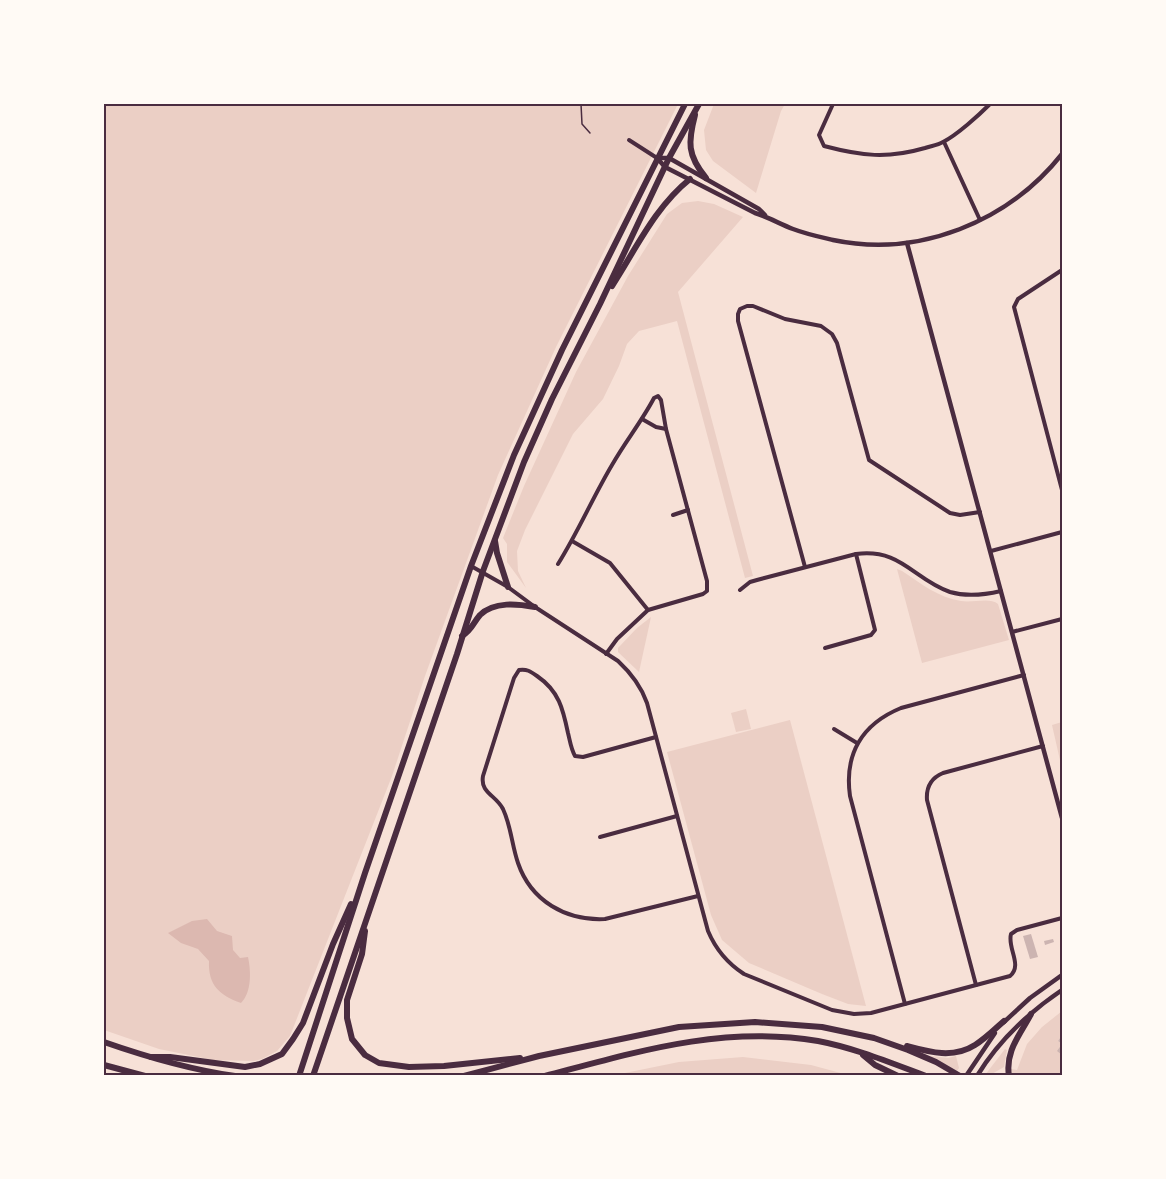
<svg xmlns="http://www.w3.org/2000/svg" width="1166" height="1179" font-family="'Source Sans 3',sans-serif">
  <rect width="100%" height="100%" fill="#f7e1d7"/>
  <g fill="#ebcfc5">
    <path d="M104 104H678L556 347 498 475 425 676 392 776 290 1036 277 1051 262 1059 254 1061 213 1060 159 1049 104 1030Z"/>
    <path d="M714 104H785L781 111 756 193 713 161 706 150 704 130Z"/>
    <path d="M698 201 714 204 743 217 678 292 753 576 745 578 677 321 639 331 627 344 619 366 603 399 573 434 525 530 517 551 518 571 526 588 507 562V544L503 538 524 486 576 372 628 276 667 214 682 203Z"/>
    <path d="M897 569 902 571C920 583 939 598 961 601 973 603 990 597 998 604L1009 640 922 663Z"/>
    <path d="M651 617 639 672 618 652V648L637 628Z"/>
    <path d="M746 709 751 729 736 732 731 713Z"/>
    <path d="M790 720 866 1006 848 1004 822 994 749 963 722 940 711 915 667 752Z"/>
    <path d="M1062 722V769L1052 725Z"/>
    <path d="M1062 1011V1035L1058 1041 1062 1044 1058 1051 1062 1055V1075H1012L1011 1069 1017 1070 1027 1044 1042 1027Z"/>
    <path d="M1005 1049 1007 1050 1004 1067 990 1075H985Z"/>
    <path d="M931 1056 948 1058 956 1056 959 1068 957 1071 930 1059Z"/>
    <path d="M743 1057 811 1065 848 1075H615L679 1062Z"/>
  </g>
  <path fill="#dcb8b0" d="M207 919 217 931 232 936 233 950 240 958 248 957C251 971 252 992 241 1003 219 995 208 985 209 961L198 949 181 943 168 933 192 921Z"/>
  <g fill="#ccb4b1">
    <path d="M1031 934 1038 957 1030 959 1023 936Z"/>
    <path d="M1053 939 1054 942 1045 945 1044 941Z"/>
    <path d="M1062 1035V1055L1057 1051 1062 1044 1058 1041Z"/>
  </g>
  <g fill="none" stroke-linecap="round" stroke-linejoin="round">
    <path stroke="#4a2c40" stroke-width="1.5" d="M581 104 582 124 590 133"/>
    <g stroke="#4a2c40" stroke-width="4">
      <path d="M833 104 819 135 824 146C862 156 887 159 925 148 931 146 938 145 943 142 957 135 979 115 990 104"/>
      <path d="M629 140 657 158"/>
      <path d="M944 142 980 220"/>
      <path d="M1062 270 1018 299 1014 307 1062 490"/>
      <path d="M642 419 656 427 666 429"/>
      <path d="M673 515 688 510"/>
      <path d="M572 541 610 563 648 610"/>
      <path d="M991 551 1062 532"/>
      <path d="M558 564C578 532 593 497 612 465 625 442 642 421 654 398L658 396 661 400 666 429 707 581V591L703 594 648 610 617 639 606 654"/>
      <path d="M471 566 508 587 535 607 618 661C631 673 641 686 647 703L708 931C716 950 727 963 744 974L832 1010 854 1014 871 1013 1010 976C1023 965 1007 948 1011 934L1017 930 1062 918"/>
      <path d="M805 567 738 321V314L740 309 747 306H753L785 319 821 326 832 334 837 343 869 460 950 513 960 515 980 512"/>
      <path d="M740 590 750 582 757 580 856 554C901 548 913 579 950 592 967 597 984 595 1001 591"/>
      <path d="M1012 632 1062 619"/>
      <path d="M825 648 871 635 875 630 856 554"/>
      <path d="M834 729 857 743"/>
      <path d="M656 737 583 757 575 756C571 749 570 741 568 733 563 709 559 691 537 676 530 671 527 669 519 670L514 678 483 776C480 793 496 795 503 809 511 826 512 846 518 863 531 901 566 921 605 919L698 896"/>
      <path d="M600 837 677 816"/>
      <path d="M976 985 927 800C926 787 931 778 943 773L1043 746"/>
      <path d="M905 1004 850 796C844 754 862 724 901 708L1024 675"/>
    </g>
    <g stroke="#4a2c40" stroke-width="4.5">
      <path d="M657 158 665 167 755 213C768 217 780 224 793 229 806 234 820 237 833 240 919 258 1008 222 1062 154"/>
      <path d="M657 158H669L759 209 765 215"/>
      <path d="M907 243 1062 818"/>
      <path d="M1004 1022 1030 998 1062 975"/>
      <path d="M966 1076 995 1033"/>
      <path d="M977 1076C999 1040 1028 1013 1062 990"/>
    </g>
    <g stroke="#4a2c40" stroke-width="6">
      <path d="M695 115C688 142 687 155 706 178"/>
      <path d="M612 286C636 249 655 207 690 179"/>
      <path d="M495 541 497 553 508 587"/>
      <path d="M462 636C472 630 473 623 480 615 494 601 518 604 535 607"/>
      <path d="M365 931 362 954 347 1000V1018L352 1039 365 1055 379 1063 409 1067 444 1066 520 1058"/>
      <path d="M104 1042C144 1056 193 1070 235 1076"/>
      <path d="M907 1046C929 1052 953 1059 975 1045 985 1039 995 1029 1004 1021"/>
      <path d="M863 1055 875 1065 898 1076"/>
      <path d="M151 1057H170L245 1067 260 1064 282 1054 293 1039 303 1023 333 944 351 904"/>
      <path d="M104 1065 145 1076"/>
      <path d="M299 1076 365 873 471 566 514 455 562 350 685 104"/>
      <path d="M313 1076 457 654 483 571 524 462 552 399 600 304 669 158 699 104"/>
      <path d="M464 1076 539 1056 679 1027 755 1022 822 1027 874 1038 908 1050 936 1062 960 1076"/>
      <path d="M545 1076C636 1052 722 1025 818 1041 855 1048 891 1063 926 1076"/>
      <path d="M1009 1076C1005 1051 1020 1035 1031 1014"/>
    </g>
  </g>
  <rect width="1166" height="1179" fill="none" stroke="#fffaf5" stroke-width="210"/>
  <rect x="105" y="105" width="956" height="969" fill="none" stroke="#4a2c40" stroke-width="2"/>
</svg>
